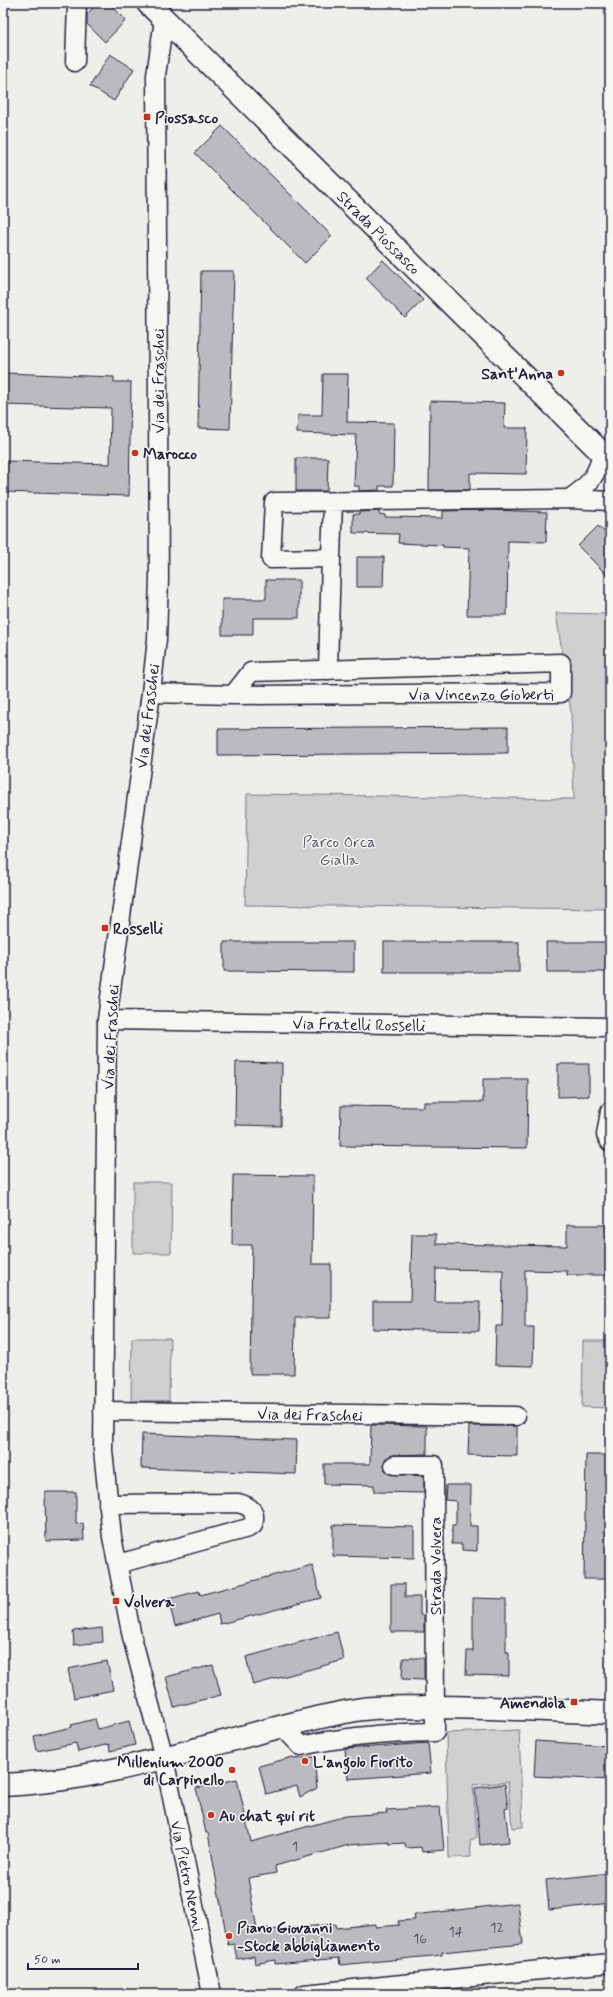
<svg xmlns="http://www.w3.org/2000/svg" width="613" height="1997" font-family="Mynerve,sans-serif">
  <rect width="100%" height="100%" fill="#eeeeeb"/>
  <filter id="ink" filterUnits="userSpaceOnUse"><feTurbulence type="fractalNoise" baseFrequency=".025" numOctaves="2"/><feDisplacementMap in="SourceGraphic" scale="8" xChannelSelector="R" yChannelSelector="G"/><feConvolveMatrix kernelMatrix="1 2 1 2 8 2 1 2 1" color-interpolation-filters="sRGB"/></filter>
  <g filter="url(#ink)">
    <g fill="#d0d0d1" stroke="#797986">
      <path d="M556 613 608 614 610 617V909L245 905 247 794 574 799 571 712Z"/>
      <path d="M133 1182H172L171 1253H133Z"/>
      <path d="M132 1338H170L169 1401H131Z"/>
      <path d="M583 1341H610V1408L582 1407Z"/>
      <path d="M519 1730 523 1827 512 1828 508 1782 473 1785 477 1837 470 1841 471 1857 449 1858 446 1733Z"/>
    </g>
    <g fill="#bbbbbf" stroke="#22223b">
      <path d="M98 3H109L126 20 105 42 87 24V14Z"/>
      <path d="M110 54 134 69 114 101 90 86Z"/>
      <path d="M222 126 332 236 305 263 195 153Z"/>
      <path d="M383 260 423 300 405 318 366 278Z"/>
      <path d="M201 271H234L230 429 198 428Z"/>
      <path d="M3 373 114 377V382H131L129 496 3 492V461L110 464 111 408 3 405Z"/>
      <path d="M323 374H348L347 422 394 423 393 486H379V490L359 491V486H354L356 435 297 433 298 415H322Z"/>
      <path d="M430 401 505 403 504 428H527L526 474 470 473V490H429Z"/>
      <path d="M296 458H328L327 491H296Z"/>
      <path d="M487 510 547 512 546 542 508 541 507 615H467L469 548 443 547V545L398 543 399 534 353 533V514H359V512L379 511V514L385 515V517L443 518V511Z"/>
      <path d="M598 526 610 537V578L578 546Z"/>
      <path d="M357 557H384L383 587H357Z"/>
      <path d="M266 580H299V618H253V635H222V599H266Z"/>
      <path d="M508 727V753L218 755V729Z"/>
      <path d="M224 942H354V972L224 971Z"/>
      <rect x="384" y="942" width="135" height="30"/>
      <path d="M546 942H610V972H547Z"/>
      <path d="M236 1062 282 1063 281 1126 235 1125Z"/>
      <path d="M558 1064H589V1096L558 1097Z"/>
      <path d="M483 1079H528L527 1148 340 1146 341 1106 424 1107V1102H483Z"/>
      <path d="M233 1175 313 1176 312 1264H331V1318H295L294 1374H250L252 1245H232Z"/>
      <path d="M567 1225H610V1275H567V1271L525 1270V1327H534L533 1366 495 1365 496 1326H502L503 1270 436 1269 435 1302H480L479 1331 373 1329V1301H410L412 1234H436V1244L567 1246Z"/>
      <path d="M371 1425 427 1426V1454L394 1455 385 1459 384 1465 385 1470 389 1474 424 1476V1493L374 1492V1485L324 1484V1464H370Z"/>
      <path d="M469 1426H517V1456L468 1455Z"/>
      <path d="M142 1434 297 1440 296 1474 141 1468Z"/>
      <path d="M586 1455H610V1579H584Z"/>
      <path d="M446 1485H471L470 1526H477V1551L462 1550V1544H452V1525H456V1501L445 1500Z"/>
      <path d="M45 1492H76V1524L83 1523 84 1540 46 1541Z"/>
      <path d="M333 1525 414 1527V1558L333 1556Z"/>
      <path d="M312 1565 321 1598 220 1624 218 1614 175 1626 168 1599 199 1591 200 1595Z"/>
      <path d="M391 1584H405V1597H420V1615H424V1632H391Z"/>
      <path d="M473 1598 506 1599V1652H509V1676L466 1675 467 1651H473Z"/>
      <path d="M102 1628 103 1642 74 1645 73 1631Z"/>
      <path d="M337 1632 344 1660 253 1685 246 1657Z"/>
      <path d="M403 1658H424V1680L402 1679Z"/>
      <path d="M107 1661 113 1690 74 1698 68 1669Z"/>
      <path d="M213 1665 221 1695 174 1707 166 1677Z"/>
      <path d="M95 1719 98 1729 129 1721 135 1745 110 1751 109 1744 78 1752 76 1743 37 1751 34 1736 72 1727 71 1725Z"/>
      <path d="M536 1741 610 1746V1780L534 1776Z"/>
      <path d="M428 1743 431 1773 348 1779 345 1749Z"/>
      <path d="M293 1757 294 1759 314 1757 317 1788 300 1797 297 1786 266 1794 259 1766Z"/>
      <path d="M237 1779 251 1842 346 1816 387 1813 386 1810 440 1807 444 1850 422 1852 421 1847 406 1848 405 1843 389 1844V1842L349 1845 275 1866 276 1873 248 1878 257 1930 269 1928V1930L335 1924 336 1928 376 1924V1927L399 1925 398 1921 415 1920 414 1915 518 1903 523 1944 442 1952V1955L340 1965 339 1958 275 1964V1960L255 1964 254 1956 237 1959 234 1944 228 1945 208 1833H206L196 1788Z"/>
      <path d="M505 1784 508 1808 505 1809 509 1842 480 1845 475 1788Z"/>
      <path d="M610 1873V1903L549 1910 546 1880Z"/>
    </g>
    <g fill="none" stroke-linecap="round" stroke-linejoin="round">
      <defs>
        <g id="minor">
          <path d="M164 19 156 75 159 579 157 639 151 693 107 1020 103 1450 112 1537 132 1637 164 1758 212 1994"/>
          <path d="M75 62 77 3"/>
          <path d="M569 499C587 487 599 475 601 453"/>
          <path d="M333 502 331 558 271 559 274 502 569 499 610 501"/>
          <path d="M328 670 331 558"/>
          <path d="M151 693 233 695 561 693V663L251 672 233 695"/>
          <path d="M107 1020 610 1027"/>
          <path d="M610 1111 606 1135 610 1142"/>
          <path d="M103 1411 516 1416"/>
          <path d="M108 1504 238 1503C250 1506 257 1511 253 1525L248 1528 118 1564"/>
          <path d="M282 1726 301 1746C345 1736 389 1733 435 1732L434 1465H394"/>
          <path d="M304 1994 610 1963"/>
        </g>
        <g id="tertiary">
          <path d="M148 3 610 461"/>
          <path d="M3 1785C125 1780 238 1731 356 1710 380 1706 404 1708 427 1707 488 1707 549 1710 610 1713"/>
        </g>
      </defs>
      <use href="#minor" stroke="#22223b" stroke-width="21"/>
      <use href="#tertiary" stroke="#22223b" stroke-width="25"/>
      <use href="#minor" stroke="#f6f6f2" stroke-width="18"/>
      <use href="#tertiary" stroke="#f6f6f2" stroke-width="22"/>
    </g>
  </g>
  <g fill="#c8321e" stroke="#f6f6f2" stroke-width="1.5">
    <rect x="143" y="113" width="8" height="8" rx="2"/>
    <circle cx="561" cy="373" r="4"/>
    <circle cx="135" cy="453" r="4"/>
    <rect x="101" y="924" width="8" height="8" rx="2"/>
    <rect x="112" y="1597" width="8" height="8" rx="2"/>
    <rect x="570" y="1698" width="8" height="8" rx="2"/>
    <circle cx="305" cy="1761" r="4"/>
    <circle cx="232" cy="1770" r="4"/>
    <circle cx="211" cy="1815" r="4"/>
    <circle cx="229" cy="1936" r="4"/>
  </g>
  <g text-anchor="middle" stroke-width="3" stroke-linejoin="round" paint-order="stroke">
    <g font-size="14" fill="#48485c">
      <text x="295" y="1851">1</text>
      <text x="497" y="1932">12</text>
      <text x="456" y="1936">14</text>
      <text x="420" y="1943">16</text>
    </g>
    <g font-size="16" font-weight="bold" fill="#22223b" stroke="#f6f6f2" text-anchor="start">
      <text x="155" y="123">Piossasco</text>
      <text x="553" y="379" text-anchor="end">Sant'Anna</text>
      <text x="143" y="459">Marocco</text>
      <text x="113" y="934">Rosselli</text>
      <text x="124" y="1607">Volvera</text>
      <text x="566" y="1708" text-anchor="end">Amendola</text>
      <text x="224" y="1767" text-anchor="end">Millenium 2000<tspan x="224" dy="18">di Carpinello</tspan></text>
      <text x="313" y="1767">L'angolo Fiorito</text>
      <text x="219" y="1821">Au chat qui rit</text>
      <text x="237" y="1933">Piano Giovanni<tspan x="237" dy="18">-Stock abbigliamento</tspan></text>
    </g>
    <g font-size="16" fill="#22223b" stroke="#f6f6f2">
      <text transform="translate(379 232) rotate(45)" y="6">Strada Piossasco</text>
      <text transform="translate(158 381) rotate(-90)" y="6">Via dei Fraschei</text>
      <text x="481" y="700">Via Vincenzo Gioberti</text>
      <text transform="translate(147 716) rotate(-83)" y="6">Via dei Fraschei</text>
      <text transform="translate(359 1024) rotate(1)" y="6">Via Fratelli Rosselli</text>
      <text transform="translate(110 1037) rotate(-87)" y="6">Via dei Fraschei</text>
      <text transform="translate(310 1414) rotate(1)" y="6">Via dei Fraschei</text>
      <text transform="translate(435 1566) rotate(-90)" y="6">Strada Volvera</text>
      <text transform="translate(188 1876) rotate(78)" y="6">Via Pietro Nenni</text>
    </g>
    <g font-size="16" fill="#565668" stroke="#f6f6f2">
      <text x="339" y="847">Parco Orca<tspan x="339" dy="18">Gialla</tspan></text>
    </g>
  </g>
  <rect width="613" height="1997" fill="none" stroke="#f6f6f2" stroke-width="16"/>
  <rect x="8" y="8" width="597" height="1981" fill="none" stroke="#22223b" stroke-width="1.5" filter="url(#ink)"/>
  <path d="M28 1963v6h110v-6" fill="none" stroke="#22223b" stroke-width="2"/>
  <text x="34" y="1963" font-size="12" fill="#22223b" stroke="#f6f6f2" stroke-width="3" paint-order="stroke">50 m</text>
</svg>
